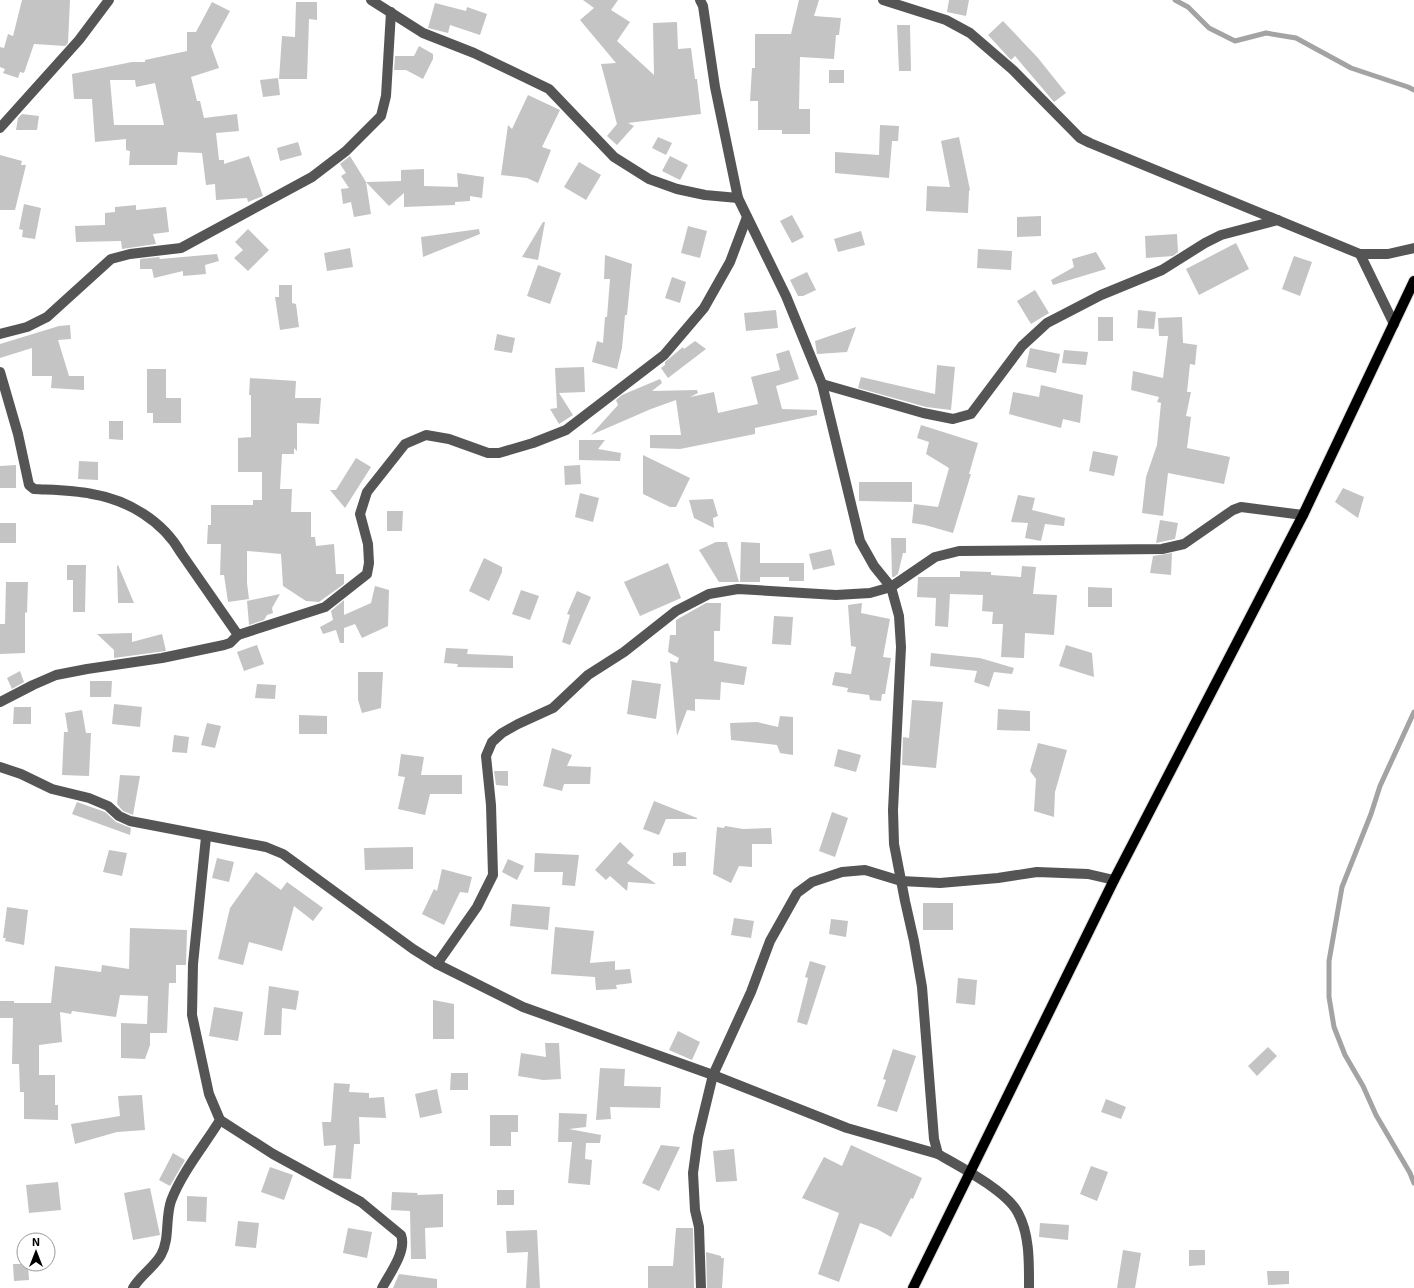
<svg xmlns="http://www.w3.org/2000/svg" width="1414" height="1288" font-family="'Exo 2',sans-serif">
  <rect width="100%" height="100%" fill="#fff"/>
  <g fill="none" stroke-linecap="round" stroke-linejoin="round">
    <g stroke="#a3a3a3" stroke-width="5">
      <path d="M1175 0 1188 7 1209 28 1235 41 1266 33 1296 38 1351 68 1408 87 1414 90"/>
      <path d="M1414 712 1380 786 1371 814 1342 887 1329 961V997L1334 1027 1345 1055 1363 1086 1376 1115 1410 1173 1414 1183"/>
    </g>
  </g>
  <g fill="#c4c4c4" fill-rule="evenodd">
    <path d="M22 0H70L68 43 65 46 34 44 24 73 20 72 18 78 3 73 5 69 0 67V47L4 48 8 34 13 36Z"/>
    <path d="M583 0H618L611 10 630 22 617 41 654 75 653 23 677 22 678 49 691 48 695 79H697L701 114 628 123 634 126 617 145 607 136 617 124 601 64 616 63 580 20 594 8Z"/>
    <path d="M799 0H819L814 16 841 18 839 35H836L834 59 800 57 799 109H810V134H782V130H758V101H750L752 68H755V34H791Z"/>
    <path d="M949 0H969L966 16 947 12Z"/>
    <path d="M212 2 230 11 211 46 219 68 191 77 197 101H200L204 118 237 114 239 131 216 133 219 160H224V164L249 156 263 196 248 202 247 198 216 200 215 184 206 185 202 153 178 152 177 165H129L130 151 126 150V139L95 142 92 99H74L72 74 132 62H145V60L187 51V32H196ZM110 80H135L136 87 155 83 164 125H114Z"/>
    <path d="M296 2H317V20L309 19 307 79H279L282 36 295 37Z"/>
    <path d="M435 3 466 11 467 7 487 14 480 35 450 25 448 33 428 28Z"/>
    <path d="M1003 21 1038 58 1066 93 1054 102 1015 56 1011 60 988 35Z"/>
    <path d="M897 25H910L911 71H899Z"/>
    <path d="M419 46 433 54V59L423 79 406 70H394L395 56H414Z"/>
    <rect x="829" y="70" width="15" height="13"/>
    <path d="M278 78 280 95 263 97 260 80Z"/>
    <path d="M528 95 560 110 542 147 551 150 538 183 527 178 501 175 508 125 512 129Z"/>
    <path d="M22 114 39 116 37 130H16L18 118Z"/>
    <path d="M880 125 899 126 898 141H892L889 178 835 173V152L879 155Z"/>
    <path d="M658 137 672 143 666 155 652 148Z"/>
    <path d="M959 137 970 190 969 191 968 213 926 211 927 186 950 187 941 141Z"/>
    <path d="M298 142 302 155 280 161 277 148Z"/>
    <path d="M0 155 22 161 21 165H26L15 210H0Z"/>
    <path d="M350 156 366 182 401 181V170L424 169V186L458 187 457 173 484 177 482 198 470 196V201L455 202V205L404 207V193L389 206 366 182 371 214 354 217 351 202 343 204 341 189 349 188 341 176 346 173 340 164Z"/>
    <path d="M670 156 688 165 680 180 662 171Z"/>
    <path d="M579 162 601 175 586 200 564 187Z"/>
    <path d="M24 204 41 208 35 239 22 237 23 230 19 229Z"/>
    <path d="M136 205V210L166 207 169 232 153 234 156 244 122 249 121 241 76 242 75 226 105 225V213L115 212V207Z"/>
    <path d="M792 215 804 237 792 243 780 221Z"/>
    <path d="M1041 216V236L1017 237V217Z"/>
    <path d="M543 222H545L538 260 522 257Z"/>
    <path d="M688 226 707 231 700 258 681 253Z"/>
    <path d="M248 229 269 250 248 271 234 258 243 250 235 242Z"/>
    <path d="M479 229 480 234 423 257 421 237Z"/>
    <path d="M861 231 865 245 838 252 834 239Z"/>
    <path d="M1177 234 1178 252 1173 256 1146 258 1145 236Z"/>
    <path d="M1236 243 1249 269 1199 295 1186 269Z"/>
    <path d="M350 248 353 267 327 271 324 253Z"/>
    <path d="M978 249 1012 251 1011 270 977 268Z"/>
    <path d="M1096 252 1106 269 1053 285 1051 280 1074 267 1072 259Z"/>
    <path d="M217 254 219 261 205 265 206 274 183 276V271L154 278 152 269H140V259L159 257 160 259Z"/>
    <path d="M605 255 632 264 627 315H625L622 348 617 369 592 362 597 341 603 343 605 317H607L610 279H604Z"/>
    <path d="M1294 256 1312 262 1300 296 1282 289Z"/>
    <path d="M538 265 561 273 550 304 527 296Z"/>
    <path d="M807 272 816 290 803 296H798L790 280Z"/>
    <path d="M672 277 686 282 680 303 665 298Z"/>
    <path d="M279 285H292V303L296 304 299 327 280 330 275 297H279Z"/>
    <path d="M1035 290 1049 313 1031 324 1017 301Z"/>
    <path d="M776 310 778 328 746 331 744 313Z"/>
    <path d="M1138 310 1156 312 1154 329 1137 328Z"/>
    <rect x="1098" y="317" width="15" height="24"/>
    <path d="M1182 317 1183 343 1197 345 1195 365 1190 364 1187 392H1191L1186 416 1191 417 1187 448 1230 457 1224 484 1168 473 1163 516 1142 513 1146 477 1157 445 1161 403 1157 402 1159 397 1131 390 1133 371 1163 378 1168 336H1159L1158 318Z"/>
    <path d="M70 325 71 339 58 340 69 376H84V390L51 388 52 376H32V348L0 358V344L59 326Z"/>
    <path d="M856 327 847 352 817 354 815 341Z"/>
    <path d="M497 334 515 338 512 353 494 350Z"/>
    <path d="M695 341 706 349 668 378 661 368 665 365V362L683 347 684 349Z"/>
    <path d="M1030 348 1060 354 1056 373 1026 367Z"/>
    <path d="M789 350 799 379 776 386 782 409 817 410V415L755 428V434L680 449 650 448V435H681L676 400 651 409 591 435 618 405 616 400 622 395 660 379 662 383 652 391 697 390 698 393 690 397 714 392 718 413 758 404 751 377 780 370 776 354Z"/>
    <path d="M1064 350 1088 352 1086 365 1062 363Z"/>
    <path d="M937 365 955 367 951 410 926 407 858 388 861 377 935 394Z"/>
    <path d="M584 367 585 392 559 393 573 415 559 424 550 409 557 408 555 368Z"/>
    <path d="M147 369H166V398H181V423H153V413H147Z"/>
    <path d="M250 378 296 381 295 398H321L319 424 297 423V451L294 448V454H282L280 489H292L291 512H311V537H315L316 546 334 544 336 574H344V584L319 602 306 601 283 586 281 554 247 551V583L249 599 228 602 224 575H220L221 544H207L208 525H211V505H253V500H262V472H238V438L251 437V395H249Z"/>
    <path d="M1041 385 1083 395 1080 423 1063 419 1061 428 1009 414 1013 392 1039 397Z"/>
    <path d="M109 421H123V440L109 439Z"/>
    <path d="M921 425 978 443 969 474H971L953 533 925 525 912 523 914 504 938 507 949 468 926 454 929 442 917 438Z"/>
    <path d="M579 440H605L598 449 621 453 620 461 579 460Z"/>
    <path d="M1093 451 1118 456 1114 476 1089 471Z"/>
    <path d="M643 455 690 478 676 507H670L643 494Z"/>
    <path d="M356 458 371 467 345 508 330 490H336Z"/>
    <path d="M79 461 98 462V480L78 479Z"/>
    <path d="M16 465V488H0V466Z"/>
    <path d="M580 465 581 484 565 485 564 466Z"/>
    <path d="M859 482H912V502L859 501Z"/>
    <path d="M1343 488 1364 497 1358 518 1335 502Z"/>
    <path d="M580 493 599 498 593 522 575 517Z"/>
    <path d="M1018 495 1035 498 1032 510 1065 518 1064 526 1045 524 1041 541 1025 538 1028 523 1011 522Z"/>
    <path d="M713 499 718 516 713 518 714 528 694 518 689 500Z"/>
    <path d="M387 511H403L402 531H387Z"/>
    <path d="M1160 520 1178 523 1175 539 1156 543Z"/>
    <rect x="0" y="523" width="16" height="20"/>
    <path d="M891 538H906V553H903L898 574 894 577H892Z"/>
    <path d="M716 542H727L739 582H719L699 550Z"/>
    <path d="M741 542 760 543V563H804V581H789V577H760V582H740Z"/>
    <path d="M831 549 835 565 813 570 809 554Z"/>
    <path d="M1172 553 1171 575 1150 573 1153 556Z"/>
    <path d="M484 558 502 567V572L489 601 469 591Z"/>
    <path d="M668 563 681 598 640 616 624 582Z"/>
    <path d="M67 565H86L85 612H73V580H67Z"/>
    <path d="M118 565 134 603H118L117 566Z"/>
    <path d="M1022 566 1036 567 1033 594 1057 595 1054 635 1025 633 1024 658 1001 657 1003 624H992L993 612 982 611 983 595 950 594 948 627 935 626 936 598 917 597 918 577H960V571L991 572V575L1021 577Z"/>
    <path d="M6 582H28L27 613 25 612V653L0 654V624H5Z"/>
    <path d="M375 586 389 590 388 626 362 638 355 624 344 628V643H340L336 630 323 634 320 627 333 620 331 611 344 600V615L371 603Z"/>
    <path d="M1088 587 1112 588V607H1088Z"/>
    <path d="M521 590 539 596 530 620 512 614Z"/>
    <path d="M577 591 591 597 570 645 562 642 570 615 567 614Z"/>
    <path d="M280 594 272 608 273 613 267 615 264 620 249 625 247 601Z"/>
    <path d="M706 603H721L720 631H714V661L747 667 744 685 721 682 720 700 695 699V711L687 710 677 736 670 661 677 663 679 658 668 652 670 635H676V620Z"/>
    <path d="M862 603 861 613 890 619 883 657 891 658 885 694H882L881 701 870 700 869 695 847 692 848 688 832 685 835 672 851 674 856 647 851 646 848 605Z"/>
    <path d="M774 616 793 617 791 645 772 644Z"/>
    <path d="M132 633V642L162 634 166 651 114 658V650L97 634Z"/>
    <path d="M257 645 264 664 244 671 237 652Z"/>
    <path d="M1066 645 1092 653 1094 677 1059 666Z"/>
    <path d="M446 648 468 649 467 654 513 656V668L457 667 458 664 444 663Z"/>
    <path d="M931 653 980 658 1014 668 1012 674 994 672 989 687 974 682 977 671 930 666Z"/>
    <path d="M20 671 24 682 12 689 7 678Z"/>
    <path d="M358 672H383L381 708 362 713 358 700Z"/>
    <path d="M632 680 661 684 656 719 627 714Z"/>
    <path d="M90 681H112L111 697H90Z"/>
    <path d="M257 684 276 685 275 699 255 698Z"/>
    <path d="M912 700 943 702 936 768 902 765 903 737 909 738Z"/>
    <path d="M114 704 142 707 140 727 112 724Z"/>
    <path d="M14 707H31V724H13Z"/>
    <path d="M998 709 1030 711V731L997 730Z"/>
    <path d="M82 710 86 733H91L89 776 62 775 64 732H68L65 713Z"/>
    <path d="M299 715 327 716V734H299Z"/>
    <path d="M780 716 793 717V755L780 753 777 745 731 740 730 723 757 722 778 727Z"/>
    <path d="M207 723 221 726 215 748 201 745Z"/>
    <path d="M174 735 189 737 187 753 172 752Z"/>
    <path d="M1038 743 1067 750 1055 792 1054 817 1034 811 1036 779 1030 771Z"/>
    <path d="M552 748 572 755 567 766 591 767 590 784H564L562 791 543 786Z"/>
    <path d="M838 749 861 755 856 772 834 766Z"/>
    <path d="M401 754 424 757 421 775H462V794H430L425 815 398 809 405 777 398 776Z"/>
    <path d="M494 771H508V786L496 785Z"/>
    <path d="M120 775 140 776 133 815 123 811 117 804Z"/>
    <path d="M654 801 697 818V819H666L659 835 643 829Z"/>
    <path d="M77 802 105 812 116 822 131 828 130 835 72 814Z"/>
    <path d="M832 812 848 818 835 857 819 851Z"/>
    <path d="M725 826 743 829 771 828 772 844H752V867L739 866 731 883 713 874 717 827 724 828Z"/>
    <path d="M620 842 634 855 627 863 656 884 628 882 627 891 610 876 606 880 595 870Z"/>
    <path d="M413 847V869L365 870 364 848Z"/>
    <path d="M109 850 127 853 122 876 103 872Z"/>
    <path d="M686 852V866H673V853Z"/>
    <path d="M535 853 579 855 575 886 562 885 563 872H534Z"/>
    <path d="M217 858 234 862 229 882 212 878Z"/>
    <path d="M508 859 524 866 517 880 502 872Z"/>
    <path d="M442 869 472 877 468 893 460 892 444 925 422 914 434 889 437 891Z"/>
    <path d="M256 872 281 890 287 882 323 908 313 921 294 906 282 951 249 942 243 965 218 959 230 908Z"/>
    <rect x="923" y="903" width="30" height="27"/>
    <path d="M512 904 550 907 548 930 510 926Z"/>
    <path d="M7 907 28 910 24 945 5 941 6 938H3Z"/>
    <path d="M734 918 754 921 751 938 731 935Z"/>
    <path d="M831 919 848 921 846 937 829 934Z"/>
    <path d="M555 927 594 931 590 963 615 961V970L630 969 632 983 616 985 617 989 596 990 595 977 551 974Z"/>
    <path d="M130 928 187 930 186 965H176V983H169L167 1033H150V1045L145 1059 121 1058V1023L147 1024 148 996 120 995 116 1017 72 1011 71 1014 60 1012 62 1042 39 1045V1075H55V1105H58V1120L24 1119V1092H20L19 1064H12L13 1018H0V1001H14V1003H51L55 966 101 972 102 965 129 969Z"/>
    <path d="M810 961 826 966 807 1025 797 1022 808 978 805 977Z"/>
    <path d="M958 978 977 980 975 1005 956 1003Z"/>
    <path d="M269 986 299 991 296 1010 282 1008 281 1035H264Z"/>
    <path d="M433 1000 454 1004V1039H433Z"/>
    <path d="M214 1007 243 1012 238 1041 209 1036Z"/>
    <path d="M678 1031 700 1042 692 1060 669 1050Z"/>
    <path d="M545 1043H559L561 1079 543 1080 518 1076 521 1053 546 1057Z"/>
    <path d="M1268 1047 1277 1056 1257 1076 1248 1066Z"/>
    <path d="M893 1049 916 1056 897 1112 877 1106 886 1080 883 1079Z"/>
    <path d="M600 1068 625 1069 624 1086 661 1087 660 1108 610 1107 611 1119 596 1120Z"/>
    <path d="M451 1073H468V1090H450Z"/>
    <path d="M334 1083 350 1084 349 1092 369 1093V1098L384 1097 386 1118 359 1117 360 1144H354L351 1179 333 1178 336 1145 324 1146 322 1122H331Z"/>
    <path d="M437 1089 442 1113 420 1118 415 1094Z"/>
    <path d="M142 1095 145 1130 117 1132 75 1144 71 1124 120 1116 118 1096Z"/>
    <path d="M1106 1099 1126 1107 1121 1119 1101 1112Z"/>
    <path d="M559 1113 587 1114 586 1127 569 1129 601 1135 600 1143H586L585 1159 592 1160 590 1185 568 1183 572 1142H558Z"/>
    <path d="M490 1115H518V1132H511V1146H490Z"/>
    <path d="M661 1145 680 1147 659 1191 642 1183Z"/>
    <path d="M851 1145 922 1178 913 1199 911 1198 891 1237 877 1229 860 1223 839 1282 818 1274 839 1213 802 1198 824 1157 842 1166Z"/>
    <path d="M734 1149 737 1181 716 1182 713 1151Z"/>
    <path d="M173 1153 185 1160 170 1186 159 1180Z"/>
    <path d="M1091 1166 1108 1172 1097 1201 1080 1194Z"/>
    <path d="M270 1167 293 1175 284 1200 261 1192Z"/>
    <path d="M58 1182 61 1210 29 1213 26 1185Z"/>
    <path d="M150 1188 160 1235 133 1240 124 1193Z"/>
    <rect x="497" y="1190" width="17" height="15"/>
    <path d="M392 1192 418 1193 417 1195 443 1194V1227L425 1228 426 1259H411L410 1211 391 1210Z"/>
    <path d="M187 1196 207 1197 206 1222 187 1221Z"/>
    <path d="M238 1221 259 1223 256 1248 235 1246Z"/>
    <path d="M1040 1223 1069 1225 1068 1240 1039 1237Z"/>
    <path d="M348 1228 372 1232 367 1258 343 1253Z"/>
    <path d="M676 1228H693L694 1288H648V1266H673Z"/>
    <path d="M537 1230 540 1288H526L528 1252 507 1253 506 1231Z"/>
    <path d="M1123 1250 1141 1253 1135 1288H1117Z"/>
    <path d="M1189 1250H1205V1265L1189 1266Z"/>
    <path d="M706 1252 721 1256V1258H724L722 1288H707Z"/>
    <path d="M13 1264H28L29 1280 14 1281Z"/>
    <path d="M1267 1271H1289V1284L1268 1285Z"/>
    <path d="M399 1274 437 1279V1288H393Z"/>
  </g>
  <g fill="none" stroke-linecap="round" stroke-linejoin="round">
    <defs>
      <path id="major" d="M913 1288 1114 880 1303 515 1414 281"/>
    </defs>
    <use href="#major" stroke="#dbdbdb" stroke-width="12"/>
    <g stroke="#555" stroke-width="10">
      <path d="M371 0 423 33 474 53 549 89 614 157 649 179 677 189 705 195 738 198"/>
      <path d="M700 0 703 6 715 87 738 198 786 296 822 384 860 541 874 566 891 587 899 616 901 647 893 810 894 844 905 901 914 941 922 987 934 1139 938 1154C959 1166 1007 1191 1018 1213 1030 1235 1029 1264 1029 1288"/>
      <path d="M883 0 946 20 970 33 1013 70 1080 138 1090 143 1360 254H1388L1414 248"/>
      <path d="M0 128 79 40 109 0"/>
      <path d="M1360 254 1394 324"/>
      <path d="M0 334 27 327 47 317 111 259 130 254 181 248 312 177 346 151 381 116 386 96 391 12"/>
      <path d="M0 372 18 434 29 485 34 489C53 490 73 490 92 494 128 500 163 521 181 553L238 635 230 643 224 645 162 658 87 669 56 675 33 685 0 702"/>
      <path d="M822 384 923 413 953 419 971 414 1022 346 1047 323 1101 295 1162 270 1205 243 1221 235 1278 220"/>
      <path d="M238 635 325 607 367 574 369 563 368 544 360 514 367 492 405 444 426 435 449 439 488 453H499L533 443 566 430 664 355 704 308 730 262 747 217"/>
      <path d="M0 767 21 774 52 789 89 798 108 806 119 816 130 821 266 847 283 854 413 949 437 964 523 1007 713 1075 847 1128 938 1154"/>
      <path d="M437 964 477 907 493 875 491 805 486 756 492 742 502 733 518 724 553 708 588 675 624 652 676 611 709 594 738 589 836 595 870 593 891 587 935 557 959 551 1162 549 1184 544 1233 510 1241 507 1303 515"/>
      <path d="M220 1120 273 1154 361 1202 401 1235C407 1251 390 1273 382 1288"/>
      <path d="M133 1288C140 1276 154 1267 161 1255 170 1239 165 1219 171 1201 182 1172 204 1146 220 1120L209 1094 192 1015 193 964 206 837"/>
      <path d="M701 1288 699 1227 695 1210 693 1173 698 1137 713 1075 751 992 770 941 797 893 812 882 842 872 865 870 901 881 940 883 998 878 1037 872 1088 874 1114 880"/>
    </g>
    <use href="#major" stroke="#000" stroke-width="10"/>
  </g>
  <g transform="translate(36 1252)"><circle r="19" fill="#ffffff" stroke="#999999"/>
  <path d="M0-3L7 15L0 10L-7 15Z" fill="#000000"/>
  <text y="-6" font-size="11" font-weight="bold" text-anchor="middle" fill="#000000">N</text>
  </g>
</svg>
